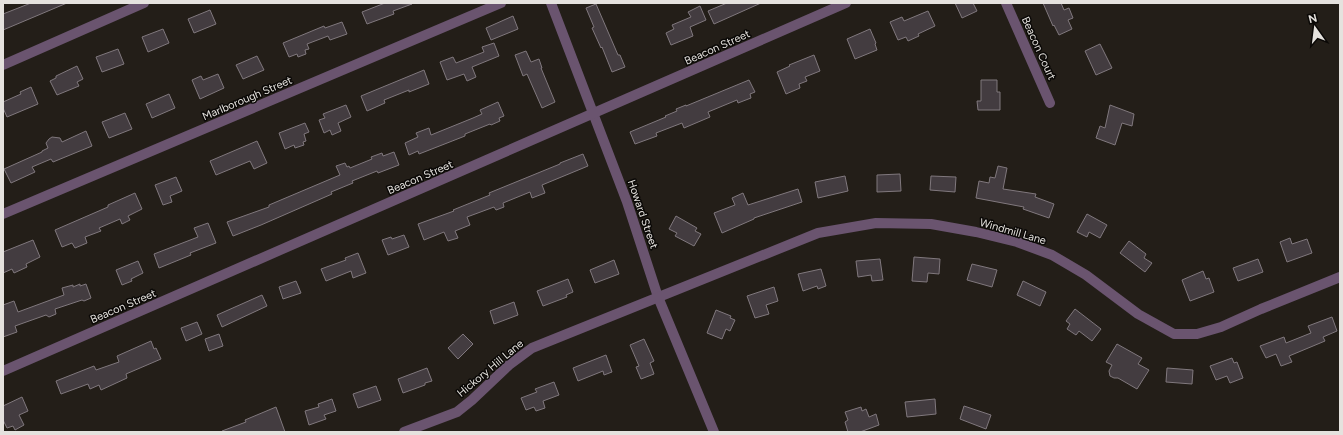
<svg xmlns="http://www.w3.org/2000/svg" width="1343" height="435" font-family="Figtree,sans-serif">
  <rect width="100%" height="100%" fill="#231e18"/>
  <g fill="#433c40" stroke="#80787d">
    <path d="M31 3H67L3 30V14Z"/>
    <path d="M385 3 412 4 393 11 394 14 367 24 362 12Z"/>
    <path d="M727 3H761L714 24 708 11Z"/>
    <path d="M955 3H973L977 11 962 18Z"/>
    <path d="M1043 3H1061L1064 10 1069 8 1073 18 1068 20 1072 29 1059 35 1054 25 1053 26Z"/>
    <path d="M596 4 618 55H620L625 67 612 72 602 47 601 48 592 28 594 27 586 8Z"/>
    <path d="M700 6 706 20 690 27 693 36 671 45 666 33 674 29 672 25 691 17 688 12Z"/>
    <path d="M210 10 216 24 194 33 188 19Z"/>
    <path d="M928 11 935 26 918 34 919 36 908 41 906 37 898 40 890 22 902 17 904 21Z"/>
    <path d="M513 16 518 29 491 40 486 28Z"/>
    <path d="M342 22 347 34 330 40 328 36 307 44 309 49 305 50 306 54 298 57 297 54 289 57 283 43 324 26 325 28Z"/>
    <path d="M163 29 169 43 148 52 142 37Z"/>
    <path d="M870 29 876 43 875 44 877 50 855 59 847 39Z"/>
    <path d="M494 43 499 56 472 67 476 77 467 81 464 74 447 80 440 62 453 57 456 63 484 52 482 47Z"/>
    <path d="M1100 44 1112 68 1096 75 1085 51Z"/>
    <path d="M118 49 124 64 102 72 96 57Z"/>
    <path d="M526 51 531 62 539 59 542 68H541L555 102 542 108 527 74 523 76 515 55Z"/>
    <path d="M814 55 820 71 805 77 807 81 799 84 800 88 786 94 777 72 790 66 789 65Z"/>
    <path d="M257 56 264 70 243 79 236 65Z"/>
    <path d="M77 66 83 79 77 82 79 86 57 95 50 81 56 78V76Z"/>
    <path d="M424 70 429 84 409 92V90L384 100 385 103 367 111 361 96Z"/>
    <path d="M218 74 224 88 200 99 192 80 201 76 203 80Z"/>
    <path d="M749 80 755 92 750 94 751 98 738 103 737 100 720 107 708 112 710 117 684 128 682 123 656 133 657 136 635 144 630 132 666 117 665 116 677 111 676 109 686 105V106Z"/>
    <path d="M981 80H997V92H1000V110H978L977 101H981Z"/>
    <path d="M31 87 38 104 7 117 3 108V102L21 94 20 92Z"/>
    <path d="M169 94 175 108 152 118 146 104Z"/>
    <path d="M498 102 504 116 499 118 500 121 491 125 490 124 465 134V136L419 154 418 151 409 155 405 143 418 137 416 133 429 128 431 135 473 118 482 114 480 110Z"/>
    <path d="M346 105 351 117 338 123 341 131 332 135 330 130 324 133 319 120 325 118 323 114Z"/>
    <path d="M1110 105 1134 114 1132 126 1122 123 1115 145 1096 138 1100 126 1105 128Z"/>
    <path d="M125 113 132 129 109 138 102 122Z"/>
    <path d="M305 123 309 132 304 134 306 141 303 142 304 145 295 148 294 145 285 149 279 133Z"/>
    <path d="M86 131 92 146 53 162 51 159 32 167 35 172 11 183 4 169 42 152V151L48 148 46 143 49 139 52 137 60 138 62 142Z"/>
    <path d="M257 141 267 163 254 169 250 161 216 175 210 161Z"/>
    <path d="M394 152 399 165 378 173 377 171 352 181 353 183 331 192 332 194 261 225 233 236 227 222 269 207V205L340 175 336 166 345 163 347 167 349 166 350 168 372 159 371 157 382 153 383 156Z"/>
    <path d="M583 154 588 166 542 185 545 193 532 198 530 192 503 203 504 207 496 210 494 207 467 217 470 225 455 231 458 238 448 241 444 232 424 240 418 224 454 211 453 210 490 195 489 193 560 164V163Z"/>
    <path d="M998 166 1007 168 1003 189 1036 194 1035 197 1054 204 1049 218 1023 209 1024 207 976 198 979 181 989 183 990 177 995 178Z"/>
    <path d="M900 174 901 191 877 192V175Z"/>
    <path d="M845 176 848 191 818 198 815 182Z"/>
    <path d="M931 176 956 177 955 192 930 190Z"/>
    <path d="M176 177 182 191 170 196 172 202 163 205 155 185Z"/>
    <path d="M798 189 802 202 754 218V219L722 233 714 213 735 205 732 198 743 193 748 205Z"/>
    <path d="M135 193 142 209 128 216 130 220 122 224 120 219 99 228 101 231 85 237 87 243 75 248 72 243 62 247 55 230 108 207V205Z"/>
    <path d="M1087 214 1107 225 1100 238 1089 232 1087 237 1077 232Z"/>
    <path d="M676 216 697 228 695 231 701 234 694 246 675 236 677 233 669 229Z"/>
    <path d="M208 223 216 243 190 253 191 255 159 268 154 254 198 237 194 228Z"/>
    <path d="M404 235 409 247 388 255 382 240 391 237 392 239Z"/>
    <path d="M1290 238 1292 244 1307 239 1312 253 1287 262 1280 242Z"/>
    <path d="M33 240 40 257 26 264 27 267 14 273 12 269 3 273V252Z"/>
    <path d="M1129 241 1146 254 1144 258 1152 263 1145 272 1120 253Z"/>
    <path d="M358 253 366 273 353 278 351 271 326 281 321 269 346 260 345 258Z"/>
    <path d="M914 257 940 259 939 274 928 273 927 282 912 281Z"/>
    <path d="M880 259 883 280 872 281 871 275 858 277 856 261Z"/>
    <path d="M1258 259 1263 272 1238 281 1233 268Z"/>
    <path d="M614 260 619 274 595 283 590 270Z"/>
    <path d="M138 261 143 273 131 279 132 281 122 285 116 270Z"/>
    <path d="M972 264 997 270 992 287 967 280Z"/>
    <path d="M821 269 826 286 818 289 817 286 803 291 798 274Z"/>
    <path d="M1203 271 1206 279 1209 278 1214 292 1190 301 1182 280Z"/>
    <path d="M568 279 573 292 566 295 567 297 543 306 537 291Z"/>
    <path d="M296 281 301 293 283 299 279 287Z"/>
    <path d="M1023 281 1046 292 1040 306 1017 295Z"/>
    <path d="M80 284V286L86 284 91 298 84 301 82 300 55 309 56 314 49 317 46 315 15 326 17 332 3 337V305L14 301 18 312 64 295 62 288 73 285V287Z"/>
    <path d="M774 287 778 301 766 305 769 314 755 318 747 296Z"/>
    <path d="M262 295 267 306 222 327 217 315Z"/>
    <path d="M514 302 518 315 494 324 490 311Z"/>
    <path d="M1075 309 1101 329 1092 341 1079 331 1076 335 1067 329 1070 324 1066 321Z"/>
    <path d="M716 310 731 316 730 318 735 320 730 331 726 329 722 339 707 333Z"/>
    <path d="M1332 317 1337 331 1323 337 1325 341 1289 356 1292 362 1281 366 1276 354 1266 358 1260 346 1284 337 1286 343 1311 333 1308 326Z"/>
    <path d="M197 322 202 334 186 341 181 328Z"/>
    <path d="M219 334 223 346 209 351 205 339Z"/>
    <path d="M463 334 473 344 458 359 448 348Z"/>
    <path d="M644 339 654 361 650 363 654 374 641 379 636 367 639 366 630 345Z"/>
    <path d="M151 341 154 349 156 348 161 359 126 374 127 378 101 390 99 385 90 389 88 384 61 394 56 381 94 366 96 370 119 362 117 356Z"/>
    <path d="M1117 344 1142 358 1138 364 1149 370 1137 389 1118 378H1114L1110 376 1109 371 1112 365 1106 362Z"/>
    <path d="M606 355 612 372 604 375 603 371 578 381 573 368Z"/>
    <path d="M1232 358 1234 363 1237 362 1243 378 1230 383 1227 376 1216 380 1210 366Z"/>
    <path d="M427 368 432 381 425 383V385L403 393 398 379Z"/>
    <path d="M1167 368 1193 370 1192 384 1166 382Z"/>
    <path d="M554 382 559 395 543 401 545 408 536 411 534 407 526 410 521 398 537 392 535 389Z"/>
    <path d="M376 386 381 400 358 408 353 394Z"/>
    <path d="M22 397 28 411 19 415 24 425 15 430 13 426 7 428 3 420V406Z"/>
    <path d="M332 399 336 411 324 415 326 419 309 425 305 411 319 407 318 404Z"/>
    <path d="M935 399 936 414 907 417 905 402Z"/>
    <path d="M964 406 991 415 986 429 960 419Z"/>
    <path d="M276 407 285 432H222V431L246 422 245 420Z"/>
    <path d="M861 407 862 411 866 409 869 417 876 414 879 425 860 432H848L845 422 848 420 845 412Z"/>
  </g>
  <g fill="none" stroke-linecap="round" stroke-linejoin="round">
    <g stroke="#6a546f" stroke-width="10">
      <path d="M551 3 627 202 658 297 714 432"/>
      <path d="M1006 3 1050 103"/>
      <path d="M3 65 144 3"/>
      <path d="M3 214 501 3"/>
      <path d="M3 371 846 3"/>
      <path d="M404 432 457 412 472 400 509 365 532 348 818 233 876 223 931 224 976 232 1017 242 1052 255 1086 275 1138 314 1174 334H1197L1221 327 1261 309 1340 277"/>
    </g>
  </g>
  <g text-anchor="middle" stroke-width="3" stroke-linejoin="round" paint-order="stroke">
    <g font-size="11" fill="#e5e2de" stroke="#0a0806">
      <text transform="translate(717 47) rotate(-24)" y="4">Beacon Street</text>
      <text transform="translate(1039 48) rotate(66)" y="4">Beacon Court</text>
      <text transform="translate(247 98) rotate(-23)" y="4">Marlborough Street</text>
      <text transform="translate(420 177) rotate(-23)" y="4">Beacon Street</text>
      <text transform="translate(643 214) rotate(71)" y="4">Howard Street</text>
      <text transform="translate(1013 231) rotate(16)" y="4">Windmill Lane</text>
      <text transform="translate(123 306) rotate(-23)" y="4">Beacon Street</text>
      <text transform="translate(490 368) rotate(-40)" y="4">Hickory Hill Lane</text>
    </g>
  </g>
  <rect width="1343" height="435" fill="none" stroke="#e5e2de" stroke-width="8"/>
  <g transform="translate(1315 28) rotate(346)" stroke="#0a0806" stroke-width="3" paint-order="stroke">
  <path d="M0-3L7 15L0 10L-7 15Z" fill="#e5e2de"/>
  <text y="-6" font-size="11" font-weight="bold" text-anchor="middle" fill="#e5e2de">N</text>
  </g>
</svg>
